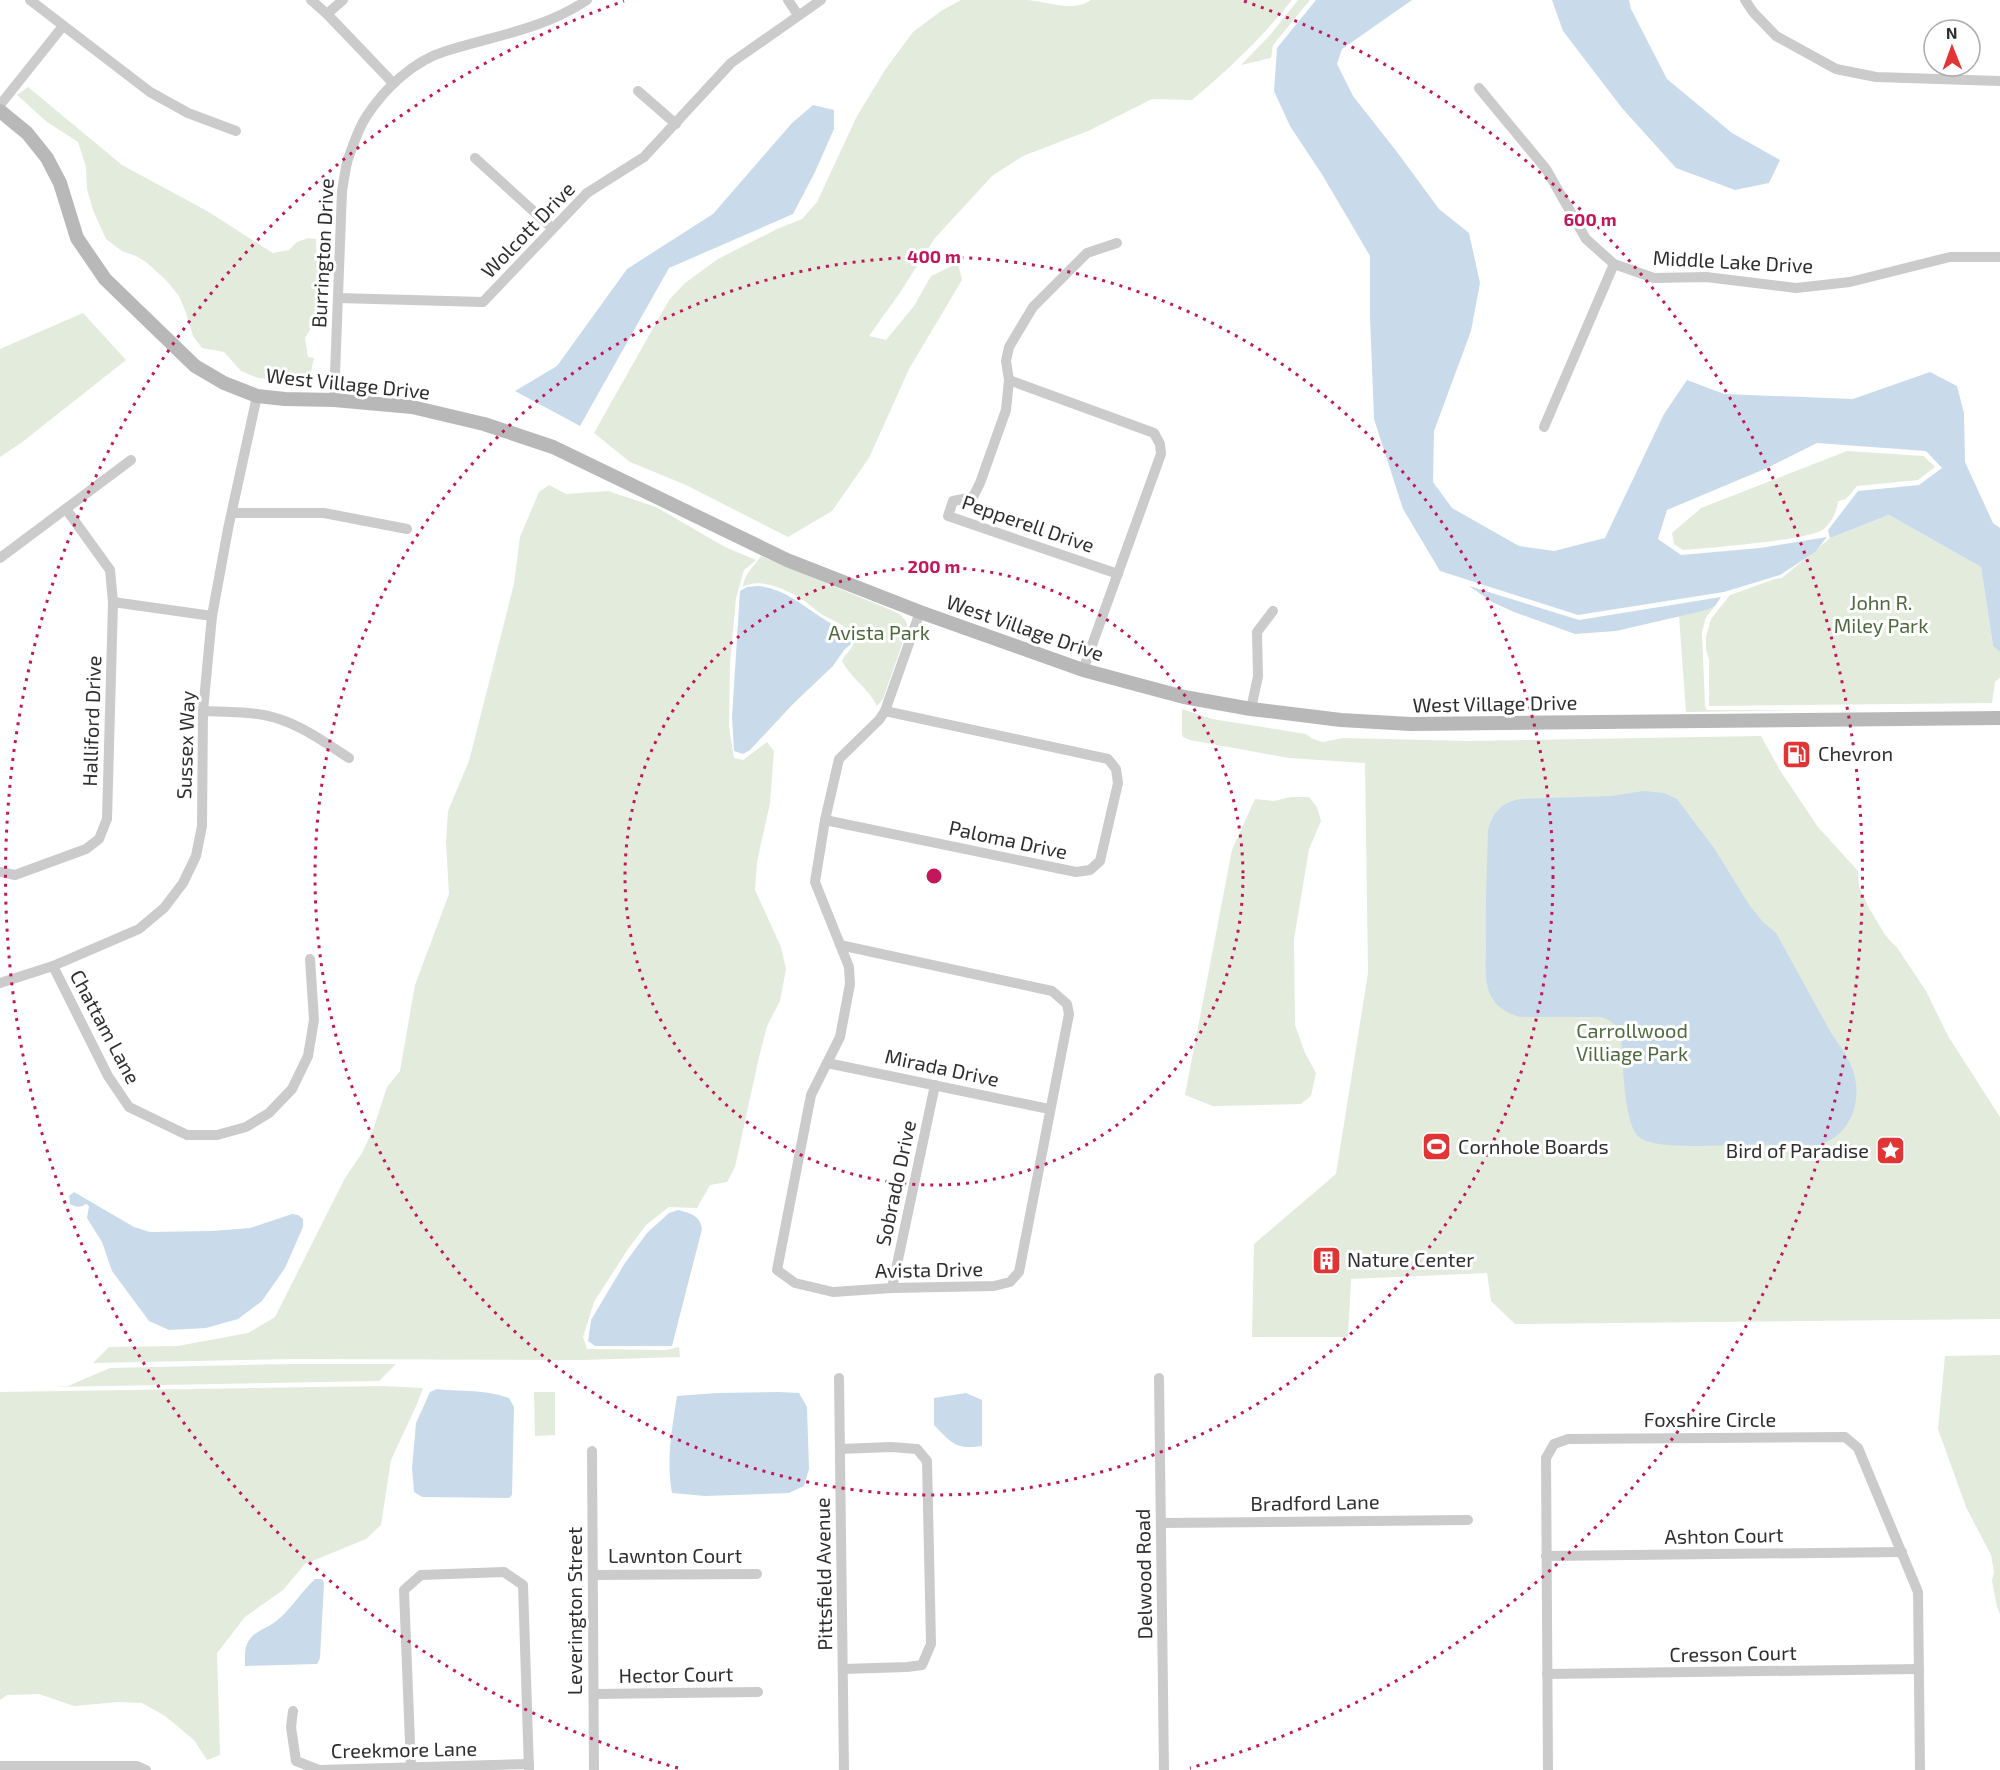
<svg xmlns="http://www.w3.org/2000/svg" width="2000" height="1770" font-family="'Exo 2',sans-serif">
  <rect width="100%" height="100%" fill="#fff"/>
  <g fill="#e3ebdc">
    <path d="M961 0C982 0 1005 0 1027 0 1046 1 1073 13 1091 0H1292C1262 38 1229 69 1192 100L1152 99 1088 131 1023 156 992 176 935 238 899 294 869 336 886 340 914 306 931 276 958 263 962 280 909 369 869 458 832 511 788 537 686 485 630 462 594 433 669 300 685 283 718 259 777 229 802 219 817 202 857 116 885 70 913 32 941 11Z"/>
    <path d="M1298 0H1310L1273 45 1271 58 1241 65 1270 35Z"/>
    <path d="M28 87 122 165 207 211 273 253 289 250 297 242 308 238 316 239 317 266 324 306 305 338 308 357 314 358 310 376 296 382 279 383 270 379 258 378 241 371 224 352 202 348 193 336 186 313 179 296 166 280 146 262 136 256 122 251 106 239 93 210 87 189 86 167 78 142 47 122 17 95Z"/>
    <path d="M83 313 126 360 21 443 0 457V349Z"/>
    <path d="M1847 451 1924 456 1935 467 1918 480 1857 486 1846 499 1838 501C1837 511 1832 522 1824 529 1812 540 1705 548 1683 550L1674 544 1672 533 1701 508Z"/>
    <path d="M549 485 566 494 608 491 656 507 725 547 756 560 744 570 736 598 730 663 729 727 734 758 743 760 767 742 774 751 770 803 757 862 755 890 781 947 786 969 780 1001 767 1026 759 1057 735 1167 727 1182 710 1185 697 1208 669 1207 646 1225 628 1249 594 1302 583 1337 587 1349 666 1350 679 1347 680 1357 582 1360 293 1359 93 1363 109 1347 178 1346 248 1333 275 1317 345 1178 362 1153 374 1127 387 1087 400 1071 415 985 449 894 446 842 448 811 469 761 514 584 520 537 539 492Z"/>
    <path d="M1889 515 1981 567 1993 646 2000 652V678L1995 682 1992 703 1709 706V660L1706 649V637L1711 619 1730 595 1775 579 1782 578 1830 538Z"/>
    <path d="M761 556 898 613C905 619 908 622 907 630L883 699 877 706C868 688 851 678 842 661 845 653 858 646 853 636 848 626 832 620 823 615 815 610 808 603 800 598 785 589 759 577 743 587 744 573 754 567 761 556Z"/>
    <path d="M1715 606 1706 617 1702 632 1705 706 1707 710H1809L1686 712 1679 616 1707 610Z"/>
    <path d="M1182 709 1212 719 1306 734 1313 739 1323 742 1343 738 1466 741 1761 736 1781 772 1818 827 1858 871 1859 887 1869 908 1884 933 1891 942 1896 946 1926 991 1948 1036 2000 1117V1319L1515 1324 1491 1301 1487 1273 1351 1279 1348 1337H1252L1254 1244 1336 1174 1368 973 1365 763 1289 758 1190 740 1183 737 1182 734Z"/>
    <path d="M1291 797H1309L1317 807 1321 821 1309 849 1294 939 1295 1025 1305 1053 1316 1073 1311 1096 1301 1104 1213 1106 1185 1095 1232 850 1255 799 1274 801Z"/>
    <path d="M2000 1355V1614L1997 1607 1992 1581 1994 1572 1991 1555 1966 1507 1938 1429 1945 1356Z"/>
    <path d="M293 1364H396L379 1381 56 1387 68 1386 110 1368Z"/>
    <path d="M382 1386 423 1388 417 1404 391 1460 381 1525 366 1539 305 1564 283 1590 245 1617 217 1653 220 1755 207 1760 194 1740 165 1716 142 1703 118 1702 74 1706 39 1694 7 1695 0 1700V1392Z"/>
    <path d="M534 1392H555V1435L535 1436Z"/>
  </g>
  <g fill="#c9dbeb">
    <path d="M1316 0H1412L1342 49 1337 64 1353 96 1397 152 1439 209 1469 233 1480 283 1471 331 1434 431 1433 482 1452 508 1519 546 1554 551 1605 538 1664 414 1687 380 1724 394 1853 399 1930 372 1957 386 1964 413 1965 462 1993 523 2000 528V652L1993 646 1981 567 1889 515 1830 538 1828 530 1858 491 1919 485 1942 468 1926 451 1817 443 1767 468 1667 510 1658 539 1681 555 1760 548 1827 537 1815 552 1780 575 1724 592 1578 615 1440 571 1403 509 1374 419 1370 316V256L1323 176 1290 126 1274 91 1277 48Z"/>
    <path d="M1552 0H1629L1631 9 1667 79 1732 133 1780 160 1769 183 1735 190 1676 168 1622 108 1563 31Z"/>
    <path d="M813 105 834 110V129L815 172 793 214 669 268 580 426 515 391 557 366 627 269 713 214 792 123Z"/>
    <path d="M758 586C782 588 800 603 819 616 830 623 841 629 851 638V644L844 650 833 666 793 704 750 750 743 754 734 751 732 717 740 591 747 587Z"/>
    <path d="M1469 586 1579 620 1721 597 1715 606 1707 610 1616 631 1575 634 1514 612 1492 602Z"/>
    <path d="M1643 791 1664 793 1677 799 1714 848 1750 906 1763 922 1776 933C1794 965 1811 997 1829 1029 1835 1040 1845 1051 1850 1063 1866 1096 1852 1139 1814 1146 1807 1148 1798 1146 1791 1146 1773 1145 1755 1144 1737 1145 1715 1145 1654 1150 1639 1137 1623 1123 1623 1057 1621 1035 1617 1025 1611 1020 1601 1017H1520C1505 1013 1495 1006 1489 992 1484 977 1486 961 1486 946 1485 907 1487 869 1488 830 1493 812 1501 803 1520 799L1611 796Z"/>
    <path d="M74 1192 134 1227 150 1232 212 1231 250 1228 292 1214 298 1215 303 1219V1227L285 1268 262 1301 238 1319 206 1328 169 1330 149 1321 112 1271 102 1242 87 1218 89 1206 86 1204C80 1208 76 1207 70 1204L69 1196Z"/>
    <path d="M678 1210C690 1213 700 1215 702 1229L672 1346H595L588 1341 591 1320 625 1263 647 1233 669 1213Z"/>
    <path d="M437 1389C462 1392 485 1389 509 1398L514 1407 512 1495 509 1498 422 1497 414 1492 412 1468 416 1423 430 1392Z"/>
    <path d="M779 1392 799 1393 807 1407 809 1469 804 1486 789 1493 705 1496 672 1493C666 1461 672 1428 677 1396L717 1393Z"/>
    <path d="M966 1393 982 1400V1446C955 1450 952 1443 934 1425V1398Z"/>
    <path d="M315 1579H322L324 1583 320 1658 317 1664 245 1666C245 1656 244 1646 250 1639 255 1631 272 1626 280 1618 293 1606 302 1591 315 1579Z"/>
  </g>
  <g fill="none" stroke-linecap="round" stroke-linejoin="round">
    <g stroke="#cbcbcb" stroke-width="10">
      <path d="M30 0 150 92 188 113 236 131"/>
      <path d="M311 0 327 14 393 83"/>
      <path d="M788 0 798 15"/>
      <path d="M1745 0 1753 12 1776 36 1836 69 1876 77 2000 81"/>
      <path d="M327 14 343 0"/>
      <path d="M1479 88 1546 169 1586 239 1614 264 1654 278 1706 277 1796 288 1850 282 1950 257H2000"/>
      <path d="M638 91 676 124"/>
      <path d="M0 105 63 26"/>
      <path d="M475 158 552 228"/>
      <path d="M1117 243 1087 253 1033 307 1009 347 1006 361 1009 380 1006 410 980 483 973 497 953 501 948 516 1118 574"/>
      <path d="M338 298 483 302 587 193 644 157 731 63 821 0"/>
      <path d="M1009 380 1154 433 1160 444 1161 454 1083 670"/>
      <path d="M334 400 342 191C344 181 345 169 348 159 353 146 358 129 366 117 384 89 413 61 446 51 493 36 545 29 587 0"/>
      <path d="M1544 427 1614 264"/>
      <path d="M232 513H324L407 529"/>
      <path d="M0 558 131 460"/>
      <path d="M113 602 212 616"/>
      <path d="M1251 709 1258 676 1257 632 1273 611"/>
      <path d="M203 711C228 712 255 711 279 719 304 727 327 744 349 758"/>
      <path d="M825 820 1076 872 1090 870 1100 861 1118 783 1116 769 1108 759 885 711"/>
      <path d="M0 872 15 875 86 849 99 839 107 819 113 602 110 570 66 509"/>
      <path d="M840 945 1052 991 1067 1004 1069 1014 1019 1272 1010 1282 994 1286 892 1288 833 1292 795 1283 777 1270 811 1095 840 1037 850 984 849 967 815 882 825 820 839 759 879 720 885 711 920 612"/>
      <path d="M53 966 108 1076 129 1107 187 1135H217L246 1127 269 1113 292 1089 308 1056 314 1020 310 959"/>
      <path d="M0 983 53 966 139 929 164 908 183 883 196 856 202 826 203 711 212 616 228 529 257 396"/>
      <path d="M827 1063 1049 1109"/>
      <path d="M892 1288 935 1085"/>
      <path d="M839 1378 844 1770"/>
      <path d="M1159 1378 1164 1770"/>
      <path d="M840 1449 891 1447 917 1449 927 1461 931 1644 922 1665 907 1667 843 1669"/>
      <path d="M592 1451 594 1770"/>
      <path d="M1162 1523 1468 1520"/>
      <path d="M1546 1556 1902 1552"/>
      <path d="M593 1575 757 1574"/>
      <path d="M1547 1674 1919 1669"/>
      <path d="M594 1694 758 1692"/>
      <path d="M293 1711 291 1727 296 1761 319 1770 529 1764"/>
      <path d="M0 1766H137L146 1770"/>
      <path d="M411 1768 404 1590 421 1575 504 1572 523 1585 529 1770"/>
      <path d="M1548 1770 1546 1458 1554 1444 1568 1439 1845 1437 1858 1448 1918 1592 1920 1770"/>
    </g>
    <path stroke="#b8b8b8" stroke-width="14" d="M0 111 27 133 47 158 60 183 77 238 105 279 195 366 224 383 257 396 285 399 334 400 412 407 484 424 553 447 787 560 920 612 1083 670 1184 697 1251 709 1341 720 1411 724 2000 718"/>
  </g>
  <g fill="none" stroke="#c2185b" stroke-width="3" stroke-dasharray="3 6">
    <circle cx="934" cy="876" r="309"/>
    <circle cx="934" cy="876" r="619"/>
    <path d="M678 1768A928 928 0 0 1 624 1M1244 1A928 928 0 0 1 1190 1768"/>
  </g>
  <defs>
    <symbol id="fuel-square" viewBox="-11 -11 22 22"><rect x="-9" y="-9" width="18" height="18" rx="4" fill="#e13434" stroke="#fff"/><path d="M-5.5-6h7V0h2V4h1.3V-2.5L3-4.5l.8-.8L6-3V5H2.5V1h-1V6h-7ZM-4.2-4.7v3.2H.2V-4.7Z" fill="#fff"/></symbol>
    <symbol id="stadium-square" viewBox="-11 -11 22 22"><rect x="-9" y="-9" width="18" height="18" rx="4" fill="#e13434" stroke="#fff"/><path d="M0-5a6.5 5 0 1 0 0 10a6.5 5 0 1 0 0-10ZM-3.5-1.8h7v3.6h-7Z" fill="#fff"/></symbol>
    <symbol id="sight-square" viewBox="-11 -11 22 22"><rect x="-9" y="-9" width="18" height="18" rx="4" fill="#e13434" stroke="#fff"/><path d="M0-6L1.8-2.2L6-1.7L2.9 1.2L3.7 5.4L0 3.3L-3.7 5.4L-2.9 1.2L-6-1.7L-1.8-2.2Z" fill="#fff"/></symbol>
    <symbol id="building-square" viewBox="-11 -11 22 22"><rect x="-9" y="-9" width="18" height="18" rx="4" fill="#e13434" stroke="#fff"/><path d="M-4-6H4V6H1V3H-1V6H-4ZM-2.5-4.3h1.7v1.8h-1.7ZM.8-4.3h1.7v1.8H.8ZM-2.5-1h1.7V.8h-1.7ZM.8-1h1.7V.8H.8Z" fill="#fff"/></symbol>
  </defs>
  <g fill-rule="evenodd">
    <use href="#fuel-square" x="1780" y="738" width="33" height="33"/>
    <use href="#stadium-square" x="1420" y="1130" width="33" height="33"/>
    <use href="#sight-square" x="1874" y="1134" width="33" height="33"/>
    <use href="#building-square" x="1310" y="1244" width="33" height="33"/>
  </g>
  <g text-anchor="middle" stroke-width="6" stroke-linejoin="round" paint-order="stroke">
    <g font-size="20" fill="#2e2e2e" stroke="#fff">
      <text transform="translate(528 230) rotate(-46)" y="7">Wolcott Drive</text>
      <text transform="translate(323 253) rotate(-87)" y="7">Burrington Drive</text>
      <text transform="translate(1733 262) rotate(3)" y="7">Middle Lake Drive</text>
      <text transform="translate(348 384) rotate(6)" y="7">West Village Drive</text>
      <text transform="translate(1028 524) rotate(19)" y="7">Pepperell Drive</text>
      <text transform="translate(1025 628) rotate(19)" y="7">West Village Drive</text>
      <text transform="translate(1495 704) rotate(-1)" y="7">West Village Drive</text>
      <text transform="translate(92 721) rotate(-88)" y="7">Halliford Drive</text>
      <text transform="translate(186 745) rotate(-88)" y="7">Sussex Way</text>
      <text transform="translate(1008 840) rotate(12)" y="7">Paloma Drive</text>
      <text transform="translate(105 1027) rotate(62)" y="7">Chattam Lane</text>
      <text transform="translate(942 1068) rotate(12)" y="7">Mirada Drive</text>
      <text transform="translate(896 1183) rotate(-78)" y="7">Sobrado Drive</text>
      <text transform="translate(929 1270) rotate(-1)" y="7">Avista Drive</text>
      <text x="1710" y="1427">Foxshire Circle</text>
      <text transform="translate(1315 1503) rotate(-1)" y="7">Bradford Lane</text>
      <text transform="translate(1724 1536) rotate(-1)" y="7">Ashton Court</text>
      <text x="675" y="1563">Lawnton Court</text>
      <text transform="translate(824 1574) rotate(-91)" y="7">Pittsfield Avenue</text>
      <text transform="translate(1144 1574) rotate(-91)" y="7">Delwood Road</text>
      <text transform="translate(575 1611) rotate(-90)" y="7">Leverington Street</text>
      <text transform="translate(1733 1654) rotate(-1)" y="7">Cresson Court</text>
      <text transform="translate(676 1675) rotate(-1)" y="7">Hector Court</text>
      <text transform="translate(404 1750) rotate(-1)" y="7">Creekmore Lane</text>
    </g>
    <g font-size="20" fill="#4e693d" stroke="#fff">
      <text x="1881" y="610">John R.<tspan x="1881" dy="23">Miley Park</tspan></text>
      <text x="879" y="640">Avista Park</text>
      <text x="1632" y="1038">Carrollwood<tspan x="1632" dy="23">Villiage Park</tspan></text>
    </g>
    <g font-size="20" fill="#2e2e2e" stroke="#fff" text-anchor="start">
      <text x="1818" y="761">Chevron</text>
      <text x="1458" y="1154">Cornhole Boards</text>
      <text x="1869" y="1158" text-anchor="end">Bird of Paradise</text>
      <text x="1347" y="1267">Nature Center</text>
    </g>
  </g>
  <circle cx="934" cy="876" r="9" fill="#c2185b" stroke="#fff" stroke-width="3"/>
  <g font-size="18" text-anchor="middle" font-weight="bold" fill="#c2185b" stroke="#fff" stroke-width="6" stroke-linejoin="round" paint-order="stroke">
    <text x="1590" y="226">600 m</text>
    <text x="934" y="263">400 m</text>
    <text x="934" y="573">200 m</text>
  </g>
  <g transform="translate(1952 48) rotate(359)"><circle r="28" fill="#ffffff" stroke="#ababab" stroke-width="1.5"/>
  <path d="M0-4.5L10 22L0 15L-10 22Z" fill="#e13434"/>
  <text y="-9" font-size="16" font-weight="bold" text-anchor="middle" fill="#2e2e2e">N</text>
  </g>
</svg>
